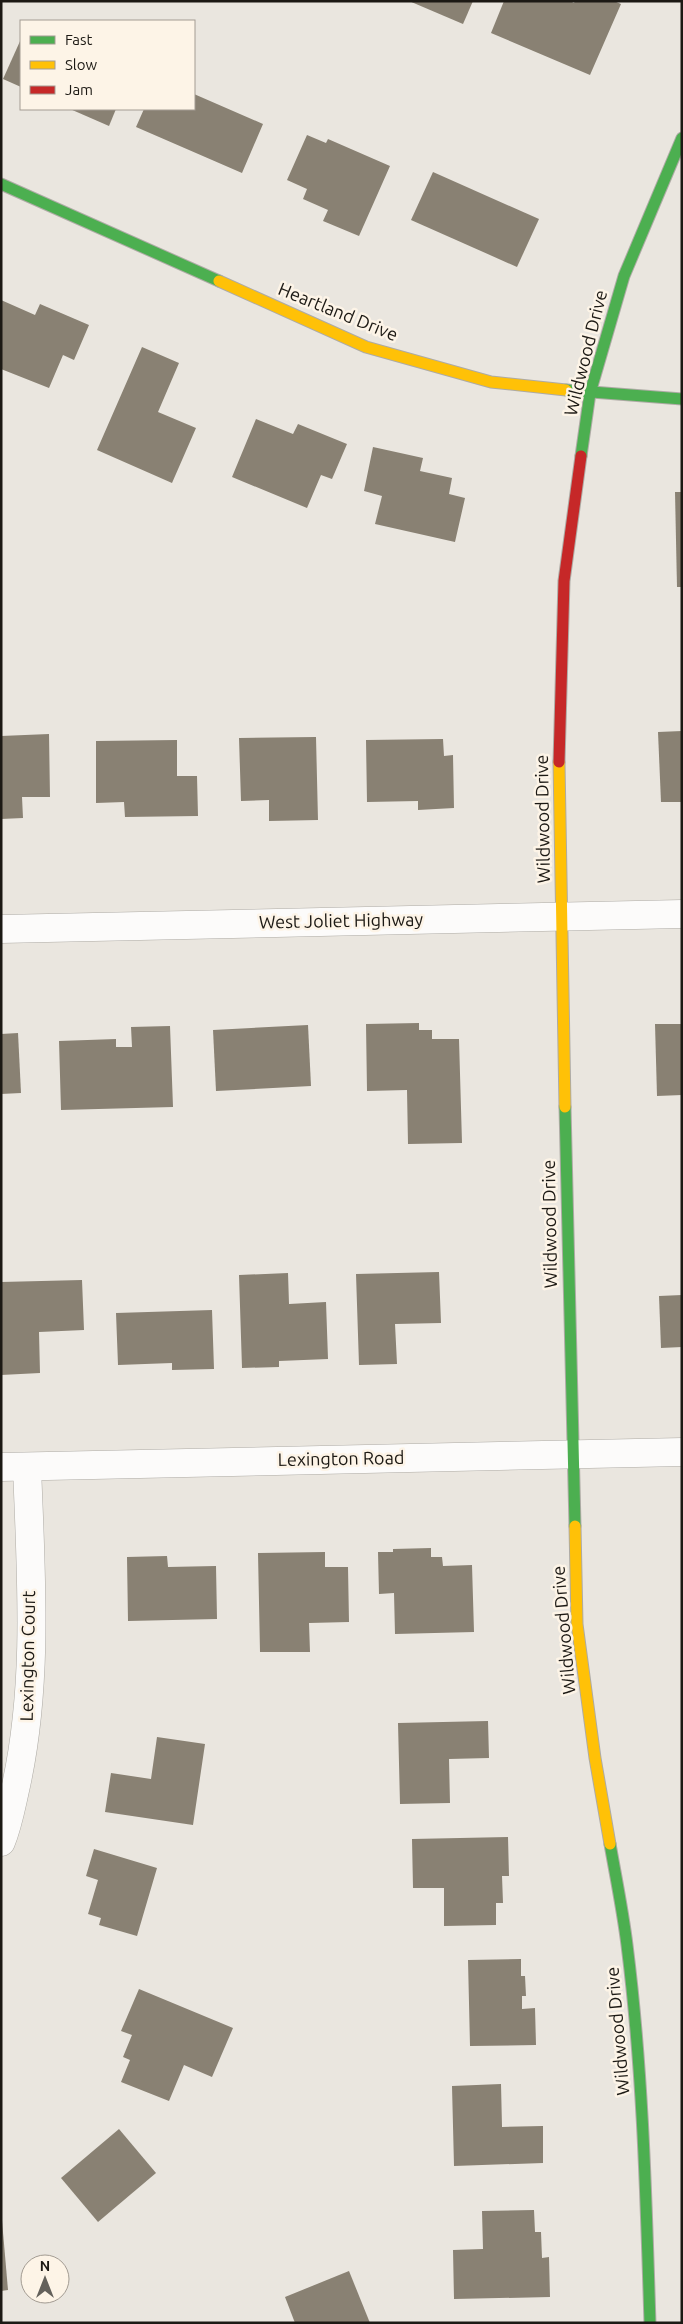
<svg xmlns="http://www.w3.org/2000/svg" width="683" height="2324" font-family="Ubuntu,sans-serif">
  <rect width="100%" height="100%" fill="#eae6df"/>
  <g fill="#898173">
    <path d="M409 1H473L463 24Z"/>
    <path d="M504 1H570L574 3 575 1H614L621 4 590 75 491 33Z"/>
    <path d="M21 39V87L3 79Z"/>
    <path d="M194 94 263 124 242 173 136 127 144 109H194Z"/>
    <path d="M70 109H116L109 126Z"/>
    <path d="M307 135 326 143 328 139 390 166 359 236 323 221 328 210 303 199 307 189 287 180Z"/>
    <path d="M433 172 539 219 517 267 411 220Z"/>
    <path d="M1 300 35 315 40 304 89 325 74 360 63 355 49 388 1 369Z"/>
    <path d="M142 347 179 363 158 412 196 428 172 483 97 450Z"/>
    <path d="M256 419 293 434 298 424 347 444 332 479 321 475 307 508 232 477Z"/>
    <path d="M373 447 423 458 420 471 452 478 449 494 465 498 455 542 375 524 382 496 364 491Z"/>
    <path d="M675 492H682V587H677Z"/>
    <path d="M682 731V802H661L658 732Z"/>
    <path d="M49 734 50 797H22L23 818 1 819V736Z"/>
    <path d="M316 737 318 820 269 821V800L241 801 239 738Z"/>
    <path d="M443 739 444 756 453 755 454 808 418 810V801L367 802 366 740Z"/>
    <path d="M177 740V776H197L198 816 125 817 124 802 96 803V741Z"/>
    <path d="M419 1023V1030H432V1039H459L462 1143 408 1144 407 1090 367 1091 366 1024Z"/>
    <path d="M655 1024H682V1095L657 1096Z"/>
    <path d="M308 1025 311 1086 216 1091 213 1030Z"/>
    <path d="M170 1026 173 1107 61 1110 59 1041 116 1039V1047H132L131 1027Z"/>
    <path d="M18 1033 21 1093 1 1094V1034Z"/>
    <path d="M439 1272 441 1323 395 1324 397 1364 359 1365 356 1274Z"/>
    <path d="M288 1273 289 1304 326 1302 328 1359 279 1361V1367L242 1368 239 1275Z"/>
    <path d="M82 1280 84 1330 39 1332 40 1373 1 1375V1282Z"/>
    <path d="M682 1295V1347L661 1348 659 1296Z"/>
    <path d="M212 1310 214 1369 172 1370V1363L118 1365 116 1313Z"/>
    <path d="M431 1548V1557H442L443 1566 472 1565 474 1632 395 1634 394 1593 379 1594 378 1552H393V1549Z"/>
    <path d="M325 1552V1567H348L349 1622 309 1623 310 1652H260L258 1553Z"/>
    <path d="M167 1556 168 1567 216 1566 217 1619 128 1621 127 1557Z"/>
    <path d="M488 1721 489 1758 449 1759 450 1803 400 1804 398 1723Z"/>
    <path d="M157 1737 205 1744 193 1825 105 1812 111 1773 151 1779Z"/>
    <path d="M508 1837 509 1876H502L503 1903H496V1925L444 1926V1888H413L412 1839Z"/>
    <path d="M94 1849 157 1868 137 1936 99 1925 101 1918 88 1914 98 1880 86 1876Z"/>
    <path d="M521 1959V1976H525L526 1996H522V2009L535 2008 536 2045 470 2046 468 1960Z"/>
    <path d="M139 1989 233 2028 212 2077 184 2065 169 2101 121 2082 130 2060 123 2057 132 2035 121 2031Z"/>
    <path d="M501 2084 502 2127 543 2126V2163L454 2166 452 2086Z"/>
    <path d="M119 2129 156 2173 98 2222 61 2178Z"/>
    <path d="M1 2209 8 2290 1 2291Z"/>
    <path d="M534 2210 535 2232H541L542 2258 549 2257 550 2297 454 2299 453 2250 483 2249 482 2211Z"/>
    <path d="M349 2271 370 2323H295L285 2297Z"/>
  </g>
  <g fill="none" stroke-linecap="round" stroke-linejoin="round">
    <defs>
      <g id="street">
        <path d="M1 929 682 914"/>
        <path d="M1 1467 682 1452"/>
        <path d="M1 1842C8 1825 11 1808 15 1790 39 1685 31 1574 27 1467"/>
      </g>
      <g id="fast">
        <path d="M1 184 219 281"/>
        <path d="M566 390 682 399"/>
        <path d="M581 456 590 393 624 276 682 138"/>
        <path d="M565 1107 575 1526"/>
        <path d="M610 1844C616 1878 623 1912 627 1945 643 2071 646 2197 650 2323"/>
      </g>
      <g id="slow">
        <path d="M219 281 366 347 491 382 566 390"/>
        <path d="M559 762 565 1107"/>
        <path d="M575 1526 577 1624 595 1758 610 1844"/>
      </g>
      <path id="jam" d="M559 762 564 581 581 456"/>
    </defs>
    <use href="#street" stroke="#aeaba5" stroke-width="29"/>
    <use href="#fast" stroke="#aeaba5" stroke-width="13"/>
    <use href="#slow" stroke="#aeaba5" stroke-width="13"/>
    <use href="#jam" stroke="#aeaba5" stroke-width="13"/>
    <use href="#street" stroke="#fcfbfa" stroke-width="28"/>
    <use href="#fast" stroke="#4caf50" stroke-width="11"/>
    <use href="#slow" stroke="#ffc107" stroke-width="11"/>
    <use href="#jam" stroke="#c62828" stroke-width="11"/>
  </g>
  <g text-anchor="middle" stroke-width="5" stroke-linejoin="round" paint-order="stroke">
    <g font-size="18" fill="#1c1914" stroke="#fdf4e7">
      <text transform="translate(338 312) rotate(22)" y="6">Heartland Drive</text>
      <text transform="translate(586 353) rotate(-76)" y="6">Wildwood Drive</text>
      <text transform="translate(543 819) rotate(-91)" y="6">Wildwood Drive</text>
      <text transform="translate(341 921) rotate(-1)" y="6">West Joliet Highway</text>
      <text transform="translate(550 1224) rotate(-91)" y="6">Wildwood Drive</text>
      <text transform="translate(341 1459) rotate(-1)" y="6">Lexington Road</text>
      <text transform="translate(564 1630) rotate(-95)" y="6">Wildwood Drive</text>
      <text transform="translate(28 1656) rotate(-89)" y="6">Lexington Court</text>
      <text transform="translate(618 2031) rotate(-95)" y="6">Wildwood Drive</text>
    </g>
  </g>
  <rect width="683" height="2324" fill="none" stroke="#1c1914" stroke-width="5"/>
  <rect x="20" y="20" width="175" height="90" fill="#fdf4e7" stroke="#a39c93"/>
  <rect x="30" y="36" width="25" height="8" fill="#4caf50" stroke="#a39c93"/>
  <text x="65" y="45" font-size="15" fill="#1c1914">Fast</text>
  <rect x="30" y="61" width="25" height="8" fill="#ffc107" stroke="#a39c93"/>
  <text x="65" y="70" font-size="15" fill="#1c1914">Slow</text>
  <rect x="30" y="86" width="25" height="8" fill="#c62828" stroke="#a39c93"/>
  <text x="65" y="95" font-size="15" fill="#1c1914">Jam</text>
  <g transform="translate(45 2279)"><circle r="24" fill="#fdf4e7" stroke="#a39c93"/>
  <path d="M0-4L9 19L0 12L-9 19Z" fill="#64615b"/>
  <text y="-8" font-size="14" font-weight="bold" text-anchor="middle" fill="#1c1914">N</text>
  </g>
</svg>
